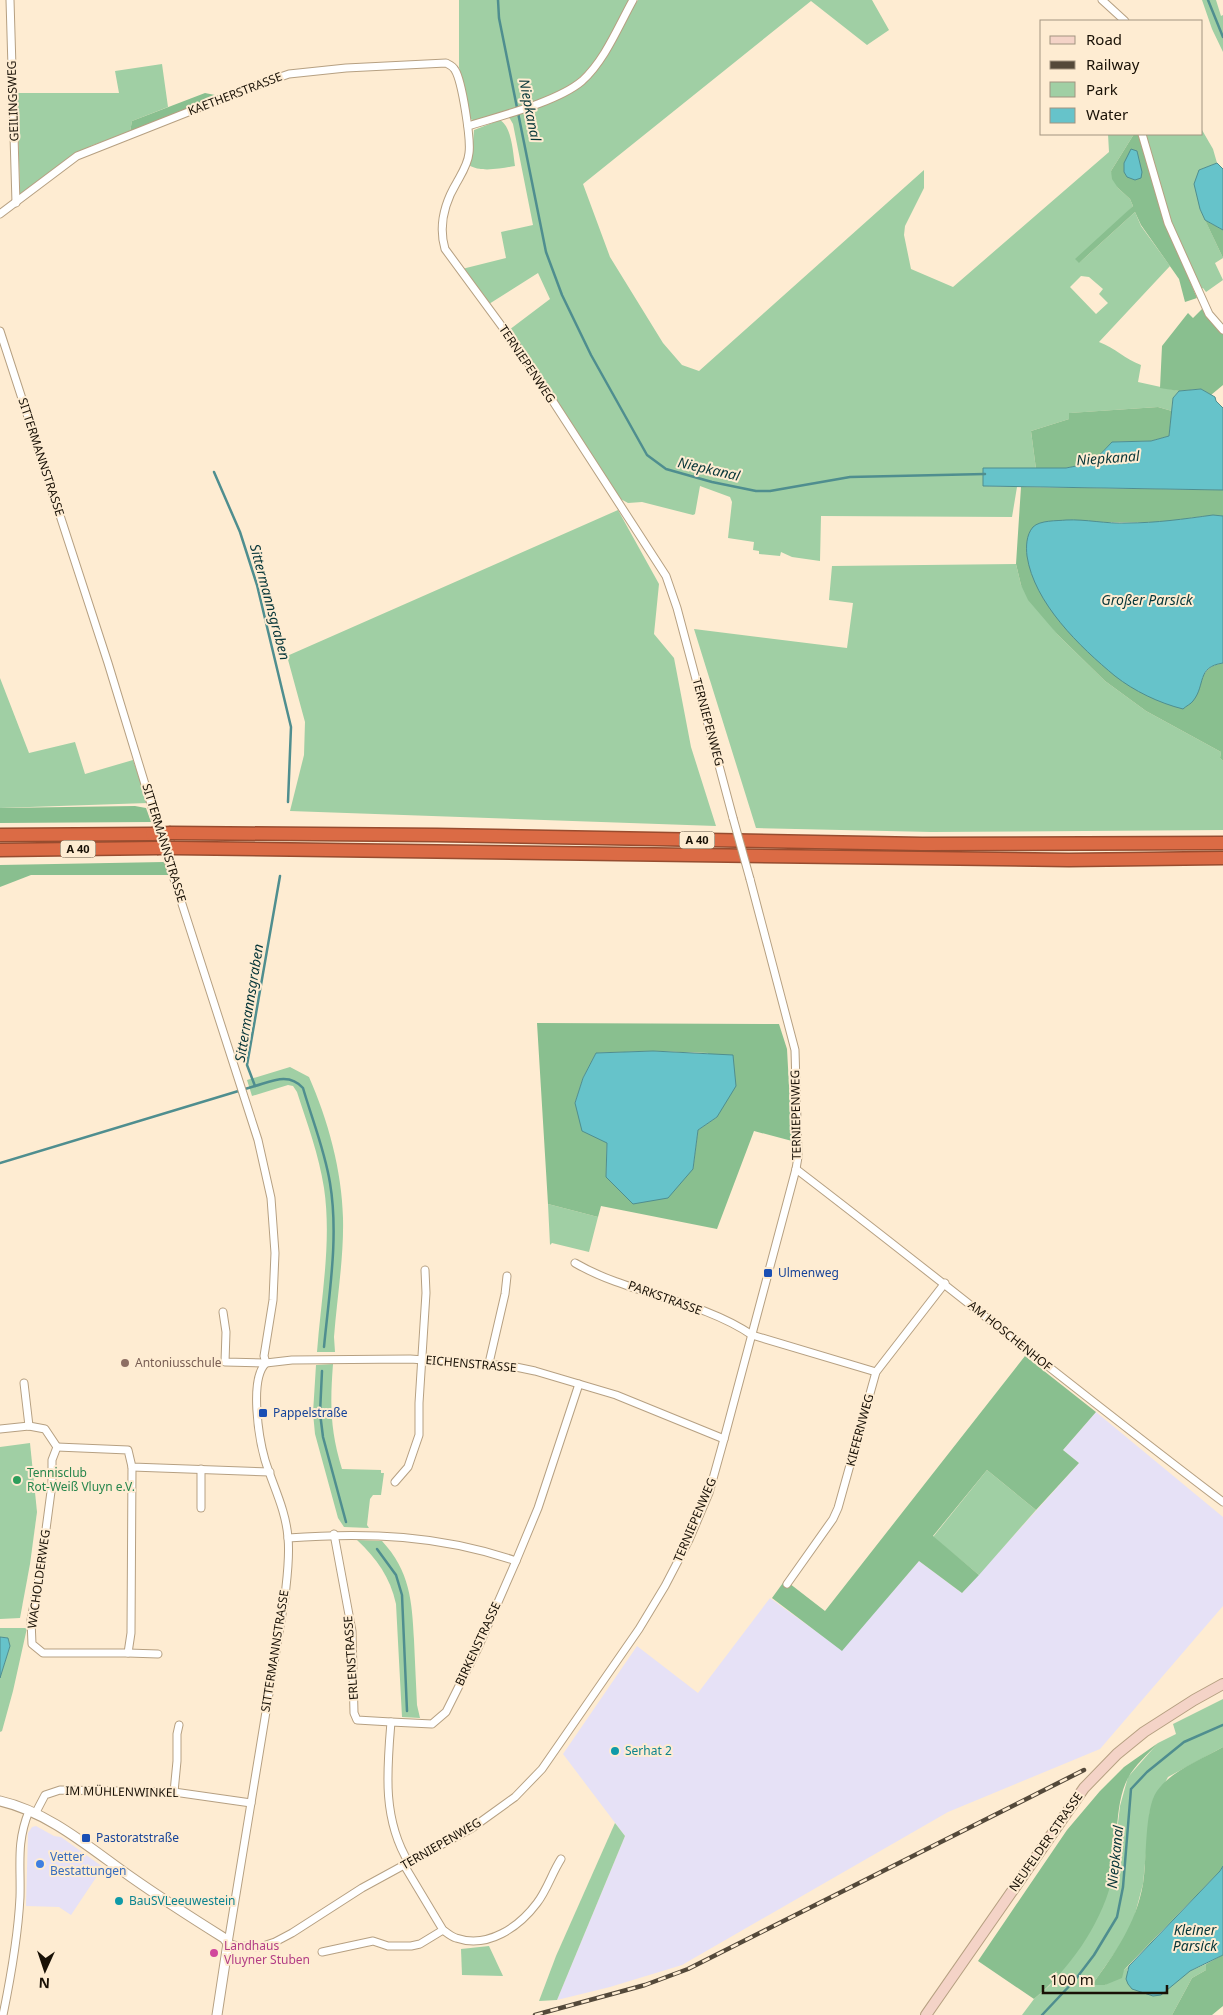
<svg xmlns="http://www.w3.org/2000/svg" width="1223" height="2015" font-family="'Noto Sans',sans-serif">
  <rect width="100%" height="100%" fill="#feecd2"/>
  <g fill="#e6e1f6">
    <path d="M1096 1412 1223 1517V1606L1100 1749 948 1812 682 1965 610 1987 557 2000 625 1836 563 1754 637 1646 698 1693 770 1598 842 1650 919 1561 962 1593 1079 1463 1063 1450Z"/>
    <path d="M36 1826 54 1836 61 1837 103 1867 71 1915 59 1907 26 1906 28 1833 32 1827Z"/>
  </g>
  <g fill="#a0cfa4" fill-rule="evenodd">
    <path d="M459 0H629C615 26 602 59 579 78 555 99 507 110 476 121L470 119 459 67Z"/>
    <path d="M638 0H872L889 30 867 45 811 1 583 184 610 257 663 343 682 365 699 371 924 170V188L905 226 904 235 911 269 953 287 1109 152 1108 134H1134L1111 171 1118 188 1130 199 1133 206 1079 263 1135 212 1141 226 1170 266 1099 342C1115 348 1125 359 1141 365L1138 382 1179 391 1173 398 1172 411 1158 407 1070 413 1069 419 1031 431 1036 469 983 468V486L1017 487 1012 517 821 516 820 561 792 557 781 552 780 556 759 554V551L753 550 754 542 728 538 732 502 730 497 700 486 695 514 693 515 642 502 628 503 617 497 509 330 550 299 538 273 489 304 462 269 506 258 501 232 533 225 513 124 509 117C545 105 580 93 603 60 616 41 624 19 638 0ZM1081 276 1089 277 1103 289 1099 294 1108 303 1096 314 1070 287Z"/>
    <path d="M1202 0H1216L1221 16 1223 15V52L1212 29Z"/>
    <path d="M162 64 168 107 132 121 130 132 93 145 71 156 20 194 17 93H119L115 71Z"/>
    <path d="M500 120C512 127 513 153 515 166 503 168 480 173 469 165L472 155 474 130Z"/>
    <path d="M1202 130 1213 149 1217 163 1199 170 1200 209 1223 258 1215 263 1223 280 1206 292 1203 288 1201 289 1170 220 1144 134H1202Z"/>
    <path d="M618 510 659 584 654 634 674 658 691 747 716 826 290 811 304 755 305 722 287 656Z"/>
    <path d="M1016 564 1021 585 1058 635 1105 681 1146 711 1221 752 1220 758 1223 761V830L932 832 756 828 694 629 847 648 853 603 829 600 832 566Z"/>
    <path d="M0 678 29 753 75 742 85 774 133 760 148 803 0 808Z"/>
    <path d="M290 1067 309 1077C328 1120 342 1171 343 1218 344 1257 337 1298 334 1337L335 1352H317C321 1298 332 1242 324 1188 319 1155 307 1123 297 1092L293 1086 288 1085 252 1096 247 1080Z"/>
    <path d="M548 1204 598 1217 589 1252 552 1243 550 1245Z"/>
    <path d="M333 1364C330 1404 330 1430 342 1469L381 1470V1473H384L381 1495H373L370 1499 367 1525 369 1528 344 1527 338 1518 315 1434 313 1413 316 1365Z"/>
    <path d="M30 1443 37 1512 30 1564 20 1618 0 1619V1447Z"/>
    <path d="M987 1470 1036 1510 979 1575 933 1537Z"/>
    <path d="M357 1540 382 1541C410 1571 412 1601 414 1640 415 1662 416 1684 417 1705L420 1718 402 1717 396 1604C390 1577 377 1559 357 1540Z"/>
    <path d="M0 1628H27L13 1691 2 1731 0 1732V1678L10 1646 8 1638 0 1637Z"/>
    <path d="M1223 1699V1747L1168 1777 1150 1811 1143 1884 1134 1918 1123 1941 1092 1985H1105L1129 1966 1127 1971 1179 1979 1190 1971 1206 1964V1970L1192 1978 1172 2015H1022L1034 1999 1050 1985 1111 1883 1120 1806 1128 1777 1158 1743 1176 1734 1173 1724Z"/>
    <path d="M615 1823 625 1836 557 2000 539 2001 556 1956Z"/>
    <path d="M489 1946 503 1976 462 1975 461 1949Z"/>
  </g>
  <g fill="#89bf8f" fill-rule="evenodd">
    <path d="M205 93 220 96 130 132 132 121Z"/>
    <path d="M1134 134H1139L1165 222 1197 298 1185 302 1179 279 1141 225 1135 212 1079 263 1075 259 1133 206 1130 199 1118 188 1112 179 1111 171Z"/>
    <path d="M1205 220 1223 230V258Z"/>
    <path d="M1202 309 1223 331V385L1211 395 1201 389 1179 391 1160 388 1162 346 1188 313 1193 318Z"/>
    <path d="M1158 407 1172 411 1169 436 1151 441 1112 442 1092 463 1066 468 1036 469 1031 431 1069 419V413Z"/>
    <path d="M1021 487 1223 490V516C1200 514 1177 522 1154 522 1116 524 1079 519 1042 523L1200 683C1205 670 1210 665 1223 663V761L1220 758 1221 752 1146 711 1105 681 1058 635 1028 600 1021 585 1016 564Z"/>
    <path d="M135 806 146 808 151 822 0 823V808Z"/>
    <path d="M164 862 169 875H31L0 887V865Z"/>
    <path d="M537 1023 779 1024 787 1049 792 1141 754 1131 717 1229 601 1206 598 1217 548 1204ZM653 1051 708 1053 717 1117 698 1130 693 1169 606 1177 607 1143 575 1103 583 1078 596 1053Z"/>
    <path d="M1025 1356 1096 1412 1063 1450 1079 1463 1036 1510 987 1470 933 1536 979 1575 962 1593 919 1561 842 1651 772 1598 785 1580 825 1611Z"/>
    <path d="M1158 1743C1149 1753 1134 1766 1128 1778 1113 1806 1119 1852 1111 1883 1100 1926 1068 1971 1034 1999L978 1961 1067 1830 1100 1791 1124 1767Z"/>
    <path d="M1223 1747V1866L1220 1871 1124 1970 1122 1978 1105 1985H1092C1115 1953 1136 1924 1143 1884 1147 1861 1144 1809 1157 1791 1172 1770 1201 1760 1223 1747Z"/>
    <path d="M1223 1955V2006L1212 2015H1172L1192 1978 1206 1970V1964Z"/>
  </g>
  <g fill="#66c3ca" stroke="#4f8e8f">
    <path d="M1131 149 1137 151 1142 172 1141 178 1135 180 1127 177 1124 172V163Z"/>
    <path d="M1217 163 1223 169V230L1205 220 1200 209 1194 184 1199 170Z"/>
    <path d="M1201 389 1215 397 1216 401 1223 408V490L983 486V468H1066L1092 463 1112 442 1151 441 1169 436 1173 398 1179 391Z"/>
    <path d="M1213 515 1223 516V663C1196 667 1206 685 1193 701 1191 704 1186 706 1183 709 1159 703 1134 691 1115 676 1080 647 1034 603 1027 556 1026 547 1026 535 1033 527 1040 520 1057 521 1066 520 1086 519 1106 524 1127 523 1156 523 1184 519 1213 515Z"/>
    <path d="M653 1051 733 1055 736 1086 717 1117 698 1130 693 1169 668 1198 633 1204 606 1177 607 1143 582 1131 575 1103 583 1078 596 1053Z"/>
    <path d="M0 1637 8 1638 10 1646 0 1678Z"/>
    <path d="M1223 1866V1955L1190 1971 1161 1995 1153 1996 1132 1989 1128 1984 1126 1979 1129 1966 1220 1871Z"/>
  </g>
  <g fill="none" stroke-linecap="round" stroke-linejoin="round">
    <g stroke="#4f8e8f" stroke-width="2.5">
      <path d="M498 0 499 18 546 252 562 295 591 355 647 455 666 469 712 482 756 491H770L850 477 985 474"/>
      <path d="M1208 0 1223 37"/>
      <path d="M214 472 240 532 257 585 291 727 288 802"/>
      <path d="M280 876 247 1065 255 1086C272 1081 289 1072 303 1088 312 1119 325 1151 330 1183 339 1237 329 1294 324 1347"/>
      <path d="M0 1163 255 1086"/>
      <path d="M322 1371 320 1413 323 1437 346 1522"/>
      <path d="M377 1549 396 1575 402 1595 407 1711"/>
      <path d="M1042 2015 1075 1980 1094 1955 1117 1917 1123 1887 1131 1789 1147 1772 1184 1742 1223 1725"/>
    </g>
    <defs>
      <g id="minor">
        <path d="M10 0 16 203"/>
        <path d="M1102 0 1125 21"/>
        <path d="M468 126C500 116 557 102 582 81 605 60 618 27 633 0"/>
        <path d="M1142 134 1168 223 1209 314 1223 330"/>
        <path d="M0 214 77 156 254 86 289 74 346 68 446 63C450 65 453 66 455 70 462 81 471 139 469 153 468 164 462 173 457 182 445 202 438 225 445 249L523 355 666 576 677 608 733 818"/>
        <path d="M0 331 108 663 173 876 258 1140 271 1198 275 1253 273 1300 264 1356 266 1363"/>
        <path d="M796 1169C940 1279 1079 1393 1223 1502"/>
        <path d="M575 1263C630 1295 699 1299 752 1335L876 1372"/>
        <path d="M223 1312 226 1332 225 1362 266 1363 292 1360 410 1359 511 1366 535 1371 616 1395 724 1439"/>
        <path d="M266 1363C249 1379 259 1439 265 1460 273 1486 286 1510 288 1538 290 1557 287 1577 285 1596L228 1943 237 1946 260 1947 275 1942 292 1933 362 1888 472 1828 515 1797 542 1769 639 1629 665 1586 689 1540 709 1493 724 1439 796 1169 798 1157 795 1050 750 879"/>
        <path d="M489 1363 505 1294 507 1276"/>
        <path d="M24 1383 29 1426"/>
        <path d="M0 1429 29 1426 45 1429 57 1447"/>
        <path d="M57 1447 52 1460V1484L41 1567 31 1620 32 1644 43 1653H128L131 1633 132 1467"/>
        <path d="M57 1447 128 1450 132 1467 270 1472"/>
        <path d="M395 1482 408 1467 419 1435V1403L426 1293 425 1270"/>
        <path d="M201 1508V1469"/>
        <path d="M334 1534 352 1631 354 1713 357 1720 391 1722"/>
        <path d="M288 1538C367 1532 440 1535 516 1561"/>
        <path d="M787 1584 833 1519 838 1508 876 1372 945 1283"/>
        <path d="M128 1653 158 1654"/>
        <path d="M174 1792 177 1761V1734L179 1725"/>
        <path d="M35 1814 45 1795 60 1790 174 1792 251 1803"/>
        <path d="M409 1863C382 1819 387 1770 391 1722L432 1724 446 1712 478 1648 516 1561 538 1508 579 1384"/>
        <path d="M443 1930C447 1933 452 1937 456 1938 488 1949 519 1927 537 1903 547 1890 552 1873 561 1859"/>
        <path d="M322 1952 373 1941 388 1946H411L420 1944 443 1930 404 1865"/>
        <path d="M3 2015C11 1976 18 1937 20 1897 21 1865 16 1843 29 1811"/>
      </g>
      <path id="tertiary" d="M0 1801C49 1812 91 1849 131 1877 161 1898 192 1918 224 1938L228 1943 217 2015"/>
      <path id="secondary" d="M926 2015 1084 1788 1117 1754 1144 1732 1194 1700 1223 1684"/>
      <g id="motorway">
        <path d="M171 833 437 835 922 844 1223 843"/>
        <path d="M0 835 152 834"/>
        <path d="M175 848 1069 860 1223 858"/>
        <path d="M0 850 157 848"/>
      </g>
    </defs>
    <use href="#minor" stroke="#b6a082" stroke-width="9"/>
    <use href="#tertiary" stroke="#b6a082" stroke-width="11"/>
    <use href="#secondary" stroke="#b6a082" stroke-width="12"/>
    <use href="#motorway" stroke="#974c2f" stroke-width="15"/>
    <use href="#minor" stroke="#fff" stroke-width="7"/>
    <use href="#tertiary" stroke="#fff" stroke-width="9"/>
    <use href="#secondary" stroke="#f4d3c7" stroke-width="10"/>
    <use href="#motorway" stroke="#db6b45" stroke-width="12"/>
    <defs>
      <path id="rail" d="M535 2015 645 1985 688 1969 1084 1770"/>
    </defs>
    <use href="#rail" stroke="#54493a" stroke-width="4.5"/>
    <use href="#rail" stroke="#feecd2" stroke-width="2.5" stroke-dasharray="8" stroke-linecap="butt"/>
    <defs>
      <path id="minor-bridge" d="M733 818 750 879"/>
      <g id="motorway-bridge">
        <path d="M152 834 171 833"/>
        <path d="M157 848H175"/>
      </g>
    </defs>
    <use href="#minor-bridge" stroke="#b6a082" stroke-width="9" stroke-linecap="butt"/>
    <use href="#motorway-bridge" stroke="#974c2f" stroke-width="15" stroke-linecap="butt"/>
    <use href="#minor-bridge" stroke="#fff" stroke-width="7"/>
    <use href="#motorway-bridge" stroke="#db6b45" stroke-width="12"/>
  </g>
  <g fill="#1a4fb4" stroke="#feecd2" stroke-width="2">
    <rect x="763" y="1268" width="10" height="10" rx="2.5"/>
    <rect x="258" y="1408" width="10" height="10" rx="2.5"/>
    <rect x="81" y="1833" width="10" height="10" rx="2.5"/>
  </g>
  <circle fill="#8d6e63" stroke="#feecd2" stroke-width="2" cx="125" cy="1363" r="5"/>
  <circle fill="#2e9e5b" stroke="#feecd2" stroke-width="2" cx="17" cy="1480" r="5"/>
  <g fill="#0f9aa8" stroke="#feecd2" stroke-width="2">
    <circle cx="615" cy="1751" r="5"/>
    <circle cx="119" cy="1901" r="5"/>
  </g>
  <circle fill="#3f7fe0" stroke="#feecd2" stroke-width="2" cx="40" cy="1864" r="5"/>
  <circle fill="#d1479c" stroke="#feecd2" stroke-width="2" cx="214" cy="1953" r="5"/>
  <g text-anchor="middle" stroke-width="4" stroke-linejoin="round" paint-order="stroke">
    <g fill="#feecd2" stroke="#5e5343" stroke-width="1">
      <rect x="679.5" y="831.5" width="35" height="17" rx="4"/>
      <rect x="60.5" y="840.5" width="35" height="17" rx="4"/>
    </g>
    <g font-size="11" font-weight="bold" fill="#191106">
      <text x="697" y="844">A 40</text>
      <text x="78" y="853">A 40</text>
    </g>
    <g font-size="12" fill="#191106" stroke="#feecd2">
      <text transform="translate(235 94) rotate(-21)" y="4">KAETHERSTRASSE</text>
      <text transform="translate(13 101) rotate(-92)" y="4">GEILINGSWEG</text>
      <text transform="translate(527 364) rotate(56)" y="4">TERNIEPENWEG</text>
      <text transform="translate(41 457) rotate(72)" y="4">SITTERMANNSTRASSE</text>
      <text transform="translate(708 722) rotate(75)" y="4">TERNIEPENWEG</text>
      <text transform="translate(164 843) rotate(73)" y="4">SITTERMANNSTRASSE</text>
      <text transform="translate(796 1115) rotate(-91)" y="4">TERNIEPENWEG</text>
      <text transform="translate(665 1298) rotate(20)" y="4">PARKSTRASSE</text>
      <text transform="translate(1010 1336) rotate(39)" y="4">AM HOSCHENHOF</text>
      <text transform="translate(471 1364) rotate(5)" y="4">EICHENSTRASSE</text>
      <text transform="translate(860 1430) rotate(-75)" y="4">KIEFERNWEG</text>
      <text transform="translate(695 1520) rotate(-67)" y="4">TERNIEPENWEG</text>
      <text transform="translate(39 1579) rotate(-82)" y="4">WACHOLDERWEG</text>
      <text transform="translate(478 1644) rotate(-65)" y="4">BIRKENSTRASSE</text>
      <text transform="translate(275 1651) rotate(-81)" y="4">SITTERMANNSTRASSE</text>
      <text transform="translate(351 1658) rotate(-94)" y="4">ERLENSTRASSE</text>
      <text transform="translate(122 1792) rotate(1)" y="4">IM MÜHLENWINKEL</text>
      <text transform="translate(1046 1842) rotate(-55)" y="4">NEUFELDER STRASSE</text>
      <text transform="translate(441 1844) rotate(-30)" y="4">TERNIEPENWEG</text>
    </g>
    <g font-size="12" fill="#164399" stroke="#feecd2" text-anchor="start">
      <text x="778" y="1277">Ulmenweg</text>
      <text x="273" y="1417">Pappelstraße</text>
      <text x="96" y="1842">Pastoratstraße</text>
    </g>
    <g font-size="12" fill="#785e54" stroke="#feecd2" text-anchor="start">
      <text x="135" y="1367">Antoniusschule</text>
    </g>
    <g font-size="12" fill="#27864d" stroke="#feecd2" text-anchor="start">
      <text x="27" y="1477">Tennisclub<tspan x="27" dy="14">Rot-Weiß Vluyn e.V.</tspan></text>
    </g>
    <g font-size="12" fill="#0d838f" stroke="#feecd2" text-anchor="start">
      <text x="625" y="1755">Serhat 2</text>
      <text x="129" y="1905">BauSVLeeuwestein</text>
    </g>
    <g font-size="12" fill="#366cbe" stroke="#feecd2" text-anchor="start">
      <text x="50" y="1861">Vetter<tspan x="50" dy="14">Bestattungen</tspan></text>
    </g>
    <g font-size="12" fill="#b23c85" stroke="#feecd2" text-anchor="start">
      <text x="224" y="1950">Landhaus<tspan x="224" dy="14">Vluyner Stuben</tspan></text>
    </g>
    <g font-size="14" font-style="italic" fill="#073639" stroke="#feecd2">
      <text transform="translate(530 110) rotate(79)" y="5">Niepkanal</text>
      <text transform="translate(1108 458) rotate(-4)" y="5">Niepkanal</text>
      <text transform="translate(709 469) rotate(13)" y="5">Niepkanal</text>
      <text x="1147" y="605">Großer Parsick</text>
      <text transform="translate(270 602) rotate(75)" y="5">Sittermannsgraben</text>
      <text transform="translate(249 1003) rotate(-81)" y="5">Sittermannsgraben</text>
      <text transform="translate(1115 1857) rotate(-84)" y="5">Niepkanal</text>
      <text x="1195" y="1935">Kleiner<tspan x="1195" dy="16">Parsick</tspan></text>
    </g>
  </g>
  <rect x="1040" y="20" width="162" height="115" fill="#feecd2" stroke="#a29480"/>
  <rect x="1050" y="36" width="25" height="8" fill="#f4d3c7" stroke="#a29480"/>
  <text x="1086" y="45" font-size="15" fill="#191106">Road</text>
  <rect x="1050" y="61" width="25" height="8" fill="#54493a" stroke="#a29480"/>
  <text x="1086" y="70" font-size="15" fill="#191106">Railway</text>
  <rect x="1050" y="82" width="25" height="15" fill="#a0cfa4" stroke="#a29480"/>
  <text x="1086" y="95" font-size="15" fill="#191106">Park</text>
  <rect x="1050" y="108" width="25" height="15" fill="#66c3ca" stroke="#a29480"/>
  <text x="1086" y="120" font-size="15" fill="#191106">Water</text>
  <g transform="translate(45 1970) rotate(183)" stroke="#feecd2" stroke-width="4" paint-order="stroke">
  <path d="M0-4L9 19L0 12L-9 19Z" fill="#191106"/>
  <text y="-8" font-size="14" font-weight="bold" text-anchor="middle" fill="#191106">N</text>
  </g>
  <path d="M1043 1985v8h124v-8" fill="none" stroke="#191106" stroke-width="2.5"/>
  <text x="1050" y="1985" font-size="15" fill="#191106" stroke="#feecd2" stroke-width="4" paint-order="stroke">100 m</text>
</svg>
